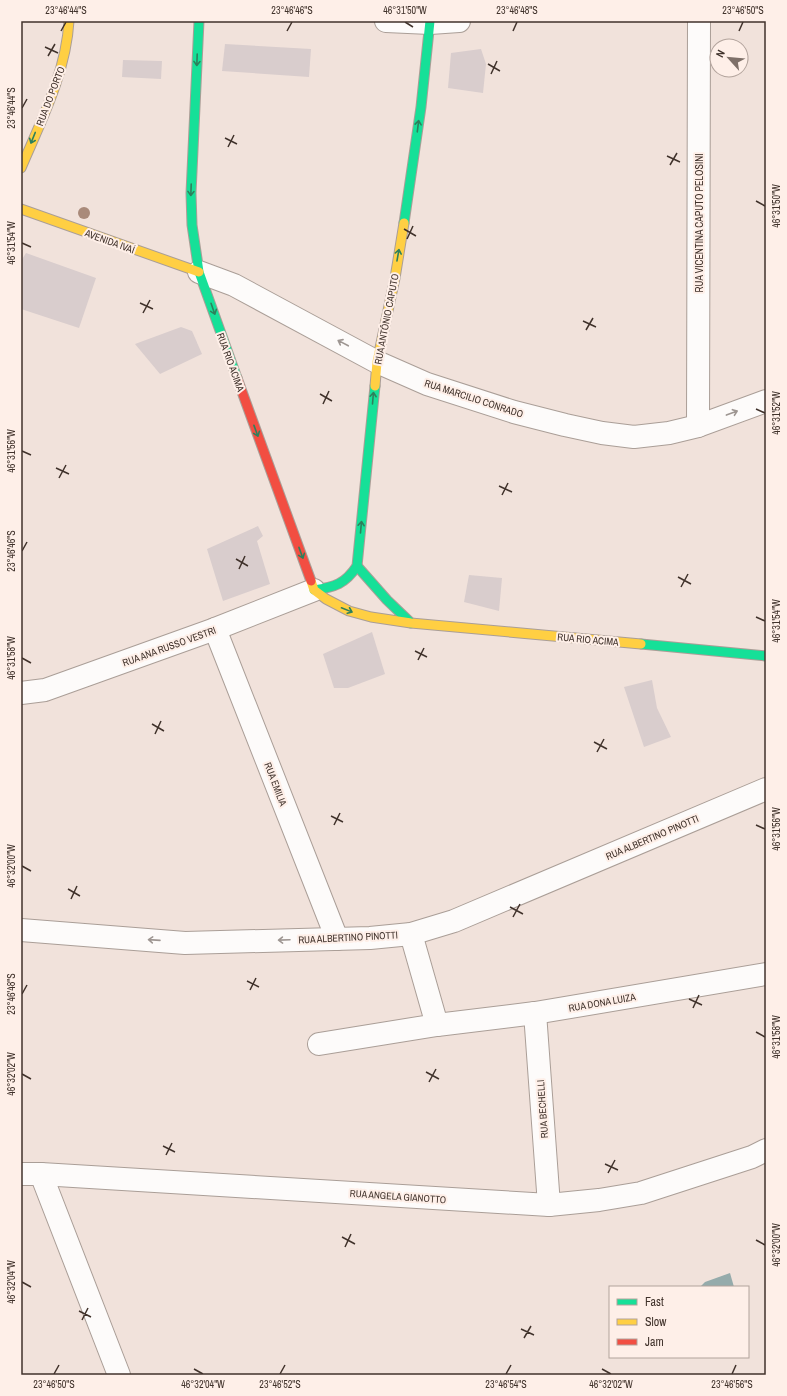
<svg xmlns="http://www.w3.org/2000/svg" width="787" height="1396" font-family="'Archivo Narrow',sans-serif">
  <rect width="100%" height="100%" fill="#f1e2db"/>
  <path fill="#95abab" d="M730 1273 734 1287H700L705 1282Z"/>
  <g fill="#d9cdcd">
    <path d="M225 44 311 49 309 77 222 71Z"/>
    <path d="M481 49 486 64 483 93 448 88 451 53Z"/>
    <path d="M123 60 162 61 161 79 122 77Z"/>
    <path d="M26 253 96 278 79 328 21 309V261Z"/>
    <path d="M181 327 192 331 202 354 160 374 135 344Z"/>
    <path d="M258 526 263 536 257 541 270 584 223 601 207 549Z"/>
    <path d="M469 575 502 578 499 611 464 602Z"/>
    <path d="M372 632 385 674 348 688H334L323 654Z"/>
    <path d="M652 680 657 708 671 737 644 747 624 687Z"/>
  </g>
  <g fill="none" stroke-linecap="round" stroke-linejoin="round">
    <defs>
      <g id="street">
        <path d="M386 21 430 23 459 21"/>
        <path d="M199 272 234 285 377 362 427 384 514 412 565 425 602 433 634 437 669 433 698 426 766 401"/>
        <path d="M698 426 699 21"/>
        <path d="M215 629 337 939"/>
        <path d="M21 693 45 690 215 629 314 590"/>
        <path d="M21 930 185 943 370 938 411 934 454 921 766 789"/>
        <path d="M411 934 437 1025"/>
        <path d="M535 1013 549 1205"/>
        <path d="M319 1044 437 1025 535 1013 766 974"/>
        <path d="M21 1174H41L549 1205 599 1200 641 1193 752 1157 766 1150"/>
        <path d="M41 1174 119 1375"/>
      </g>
      <g id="fast">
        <path d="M199 21 191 193 192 225 199 272 237 378"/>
        <path d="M404 223 421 107 430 21"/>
        <path d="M357 566 387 600 411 623"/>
        <path d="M314 590C335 587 345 584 357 566L375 386"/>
        <path d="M641 644 766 656"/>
      </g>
      <g id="slow">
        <path d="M21 168C41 121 66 73 69 21"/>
        <path d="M21 209 199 272"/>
        <path d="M375 386 377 362 395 278 404 223"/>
        <path d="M311 581 314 590 326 599 349 611 371 617 411 623 641 644"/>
      </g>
      <path id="jam" d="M237 378 311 581"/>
    </defs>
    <use href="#street" stroke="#aa9e97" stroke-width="24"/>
    <use href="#fast" stroke="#aa9e97" stroke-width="11"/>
    <use href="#slow" stroke="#aa9e97" stroke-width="11"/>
    <use href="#jam" stroke="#aa9e97" stroke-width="11"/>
    <use href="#street" stroke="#fdfbfa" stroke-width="22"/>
    <use href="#fast" stroke="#16e098" stroke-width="9"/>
    <use href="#slow" stroke="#ffcf43" stroke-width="9"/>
    <use href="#jam" stroke="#f24e42" stroke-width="9"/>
  </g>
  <circle fill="#a98a7a" cx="84" cy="213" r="6"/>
  <defs><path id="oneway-shaft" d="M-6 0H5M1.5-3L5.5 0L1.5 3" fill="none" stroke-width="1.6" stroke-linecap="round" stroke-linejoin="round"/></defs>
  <g stroke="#2d805c">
    <use href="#oneway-shaft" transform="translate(197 60) rotate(92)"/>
    <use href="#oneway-shaft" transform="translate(418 126) rotate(-83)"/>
    <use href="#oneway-shaft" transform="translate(33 138) rotate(112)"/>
    <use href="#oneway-shaft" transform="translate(191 190) rotate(92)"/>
    <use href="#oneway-shaft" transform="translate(398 255) rotate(-80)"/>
    <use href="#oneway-shaft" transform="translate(213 309) rotate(71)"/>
    <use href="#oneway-shaft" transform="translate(373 398) rotate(-85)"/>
    <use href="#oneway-shaft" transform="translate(256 431) rotate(70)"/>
    <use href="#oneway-shaft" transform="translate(361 527) rotate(-85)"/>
    <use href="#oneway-shaft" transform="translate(301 553) rotate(70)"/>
    <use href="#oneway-shaft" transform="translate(347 610) rotate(22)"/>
  </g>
  <g stroke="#9e9692">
    <use href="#oneway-shaft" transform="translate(343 343) rotate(-152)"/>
    <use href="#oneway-shaft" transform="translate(732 413) rotate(-20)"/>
    <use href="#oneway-shaft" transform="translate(154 940) rotate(-176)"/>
    <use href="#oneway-shaft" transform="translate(284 940) rotate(178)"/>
  </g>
  <path fill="none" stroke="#40322b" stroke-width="1.5" d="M405 22 413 27M61 31 66 22M287 31 292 22M513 31 517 22M739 31 743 22M45 47 58 53M48 56 55 44M488 64 500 71M491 74 497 61M22 108 27 99M225 138 237 144M228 147 234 135M667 156 680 162M670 165 677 153M756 201 765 206M404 229 416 236M407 239 413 226M22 243 31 247M140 303 153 309M143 313 150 300M583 321 596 327M586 330 593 318M320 394 332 401M323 404 329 391M756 409 765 413M22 451 31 455M56 468 69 474M59 478 66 465M499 486 512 492M502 495 508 483M22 551 27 542M236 559 248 566M239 569 245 556M678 577 691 584M681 587 688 574M756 617 765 621M415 651 427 657M22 658 31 663M418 660 424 648M152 724 164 731M155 734 161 721M594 742 607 749M597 752 604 739M331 816 343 822M334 825 340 813M756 825 765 829M22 866 31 871M68 889 80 896M71 899 77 886M510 907 523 914M513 917 520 904M247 981 259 987M250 990 256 978M22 994 27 985M689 999 702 1005M693 1008 699 995M756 1032 765 1037M426 1072 439 1079M22 1074 31 1079M429 1082 436 1069M163 1146 175 1152M166 1155 172 1143M605 1164 618 1170M608 1173 615 1160M342 1237 355 1244M756 1240 765 1245M345 1247 351 1234M22 1282 31 1287M79 1311 91 1317M82 1320 88 1308M521 1329 534 1335M524 1338 531 1326M194 1369 203 1374M602 1369 611 1374M54 1374 59 1365M280 1374 285 1365M506 1374 511 1365M732 1374 736 1365"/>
  <g text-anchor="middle" stroke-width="4" stroke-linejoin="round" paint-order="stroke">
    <g font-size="10" fill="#40322b" stroke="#feefe8">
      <text transform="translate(50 96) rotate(-69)" y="4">RUA DO PORTO</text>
      <text transform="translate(699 223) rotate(-90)" y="4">RUA VICENTINA CAPUTO PELOSINI</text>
      <text transform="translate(110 241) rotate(20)" y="4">AVENIDA IVAÍ</text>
      <text transform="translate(386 319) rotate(-79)" y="4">RUA ANTÔNIO CAPUTO</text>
      <text transform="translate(231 362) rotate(70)" y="4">RUA RIO ACIMA</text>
      <text transform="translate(474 398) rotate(18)" y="4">RUA MARCILIO CONRADO</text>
      <text transform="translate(588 639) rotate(5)" y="4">RUA RIO ACIMA</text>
      <text transform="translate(169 646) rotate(-20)" y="4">RUA ANA RUSSO VESTRI</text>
      <text transform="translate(276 784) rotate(69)" y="4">RUA EMILIA</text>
      <text transform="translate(652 837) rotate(-23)" y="4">RUA ALBERTINO PINOTTI</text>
      <text transform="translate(348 937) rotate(-3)" y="4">RUA ALBERTINO PINOTTI</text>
      <text transform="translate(602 1002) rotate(-10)" y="4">RUA DONA LUIZA</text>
      <text transform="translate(542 1109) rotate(-94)" y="4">RUA BECHELLI</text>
      <text transform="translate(398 1196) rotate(4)" y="4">RUA ANGELA GIANOTTO</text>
    </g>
  </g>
  <rect width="787" height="1396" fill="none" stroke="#feefe8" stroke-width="44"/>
  <rect x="609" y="1286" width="140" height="72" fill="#feefe8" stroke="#b2a39c"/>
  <rect x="617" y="1299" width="20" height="6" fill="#16e098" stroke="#b2a39c"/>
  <text x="645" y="1306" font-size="12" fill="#40322b">Fast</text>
  <rect x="617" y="1319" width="20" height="6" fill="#ffcf43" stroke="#b2a39c"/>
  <text x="645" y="1326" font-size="12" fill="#40322b">Slow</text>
  <rect x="617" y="1339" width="20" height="6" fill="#f24e42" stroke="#b2a39c"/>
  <text x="645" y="1346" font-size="12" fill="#40322b">Jam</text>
  <g transform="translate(729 58) rotate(297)"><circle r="19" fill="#feefe8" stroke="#b2a39c"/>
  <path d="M0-3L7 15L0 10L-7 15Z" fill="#7e7069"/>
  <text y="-6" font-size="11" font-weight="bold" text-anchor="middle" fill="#40322b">N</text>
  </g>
  <rect x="22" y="22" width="743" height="1352" fill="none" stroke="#40322b" stroke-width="1.5"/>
  <g font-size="10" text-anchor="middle" fill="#40322b">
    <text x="66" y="14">23°46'44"S</text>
    <text x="292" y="14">23°46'46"S</text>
    <text x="405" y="14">46°31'50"W</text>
    <text x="517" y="14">23°46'48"S</text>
    <text x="743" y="14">23°46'50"S</text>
    <text transform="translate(11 108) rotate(-90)" y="4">23°46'44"S</text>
    <text transform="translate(776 206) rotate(-90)" y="4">46°31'50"W</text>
    <text transform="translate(11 243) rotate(-90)" y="4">46°31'54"W</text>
    <text transform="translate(776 413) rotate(-90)" y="4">46°31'52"W</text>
    <text transform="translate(11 451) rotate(-90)" y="4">46°31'56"W</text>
    <text transform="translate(11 551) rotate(-90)" y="4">23°46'46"S</text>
    <text transform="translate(776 621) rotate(-90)" y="4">46°31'54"W</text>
    <text transform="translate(11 658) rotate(-90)" y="4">46°31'58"W</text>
    <text transform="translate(776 829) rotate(-90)" y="4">46°31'56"W</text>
    <text transform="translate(11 866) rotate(-90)" y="4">46°32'00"W</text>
    <text transform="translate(11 994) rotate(-90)" y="4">23°46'48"S</text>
    <text transform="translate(776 1037) rotate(-90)" y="4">46°31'58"W</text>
    <text transform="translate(11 1074) rotate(-90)" y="4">46°32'02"W</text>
    <text transform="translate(776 1245) rotate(-90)" y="4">46°32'00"W</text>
    <text transform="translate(11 1282) rotate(-90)" y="4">46°32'04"W</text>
    <text x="54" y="1388">23°46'50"S</text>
    <text x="203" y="1388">46°32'04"W</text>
    <text x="280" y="1388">23°46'52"S</text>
    <text x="506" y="1388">23°46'54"S</text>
    <text x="611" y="1388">46°32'02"W</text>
    <text x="732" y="1388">23°46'56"S</text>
  </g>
</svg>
